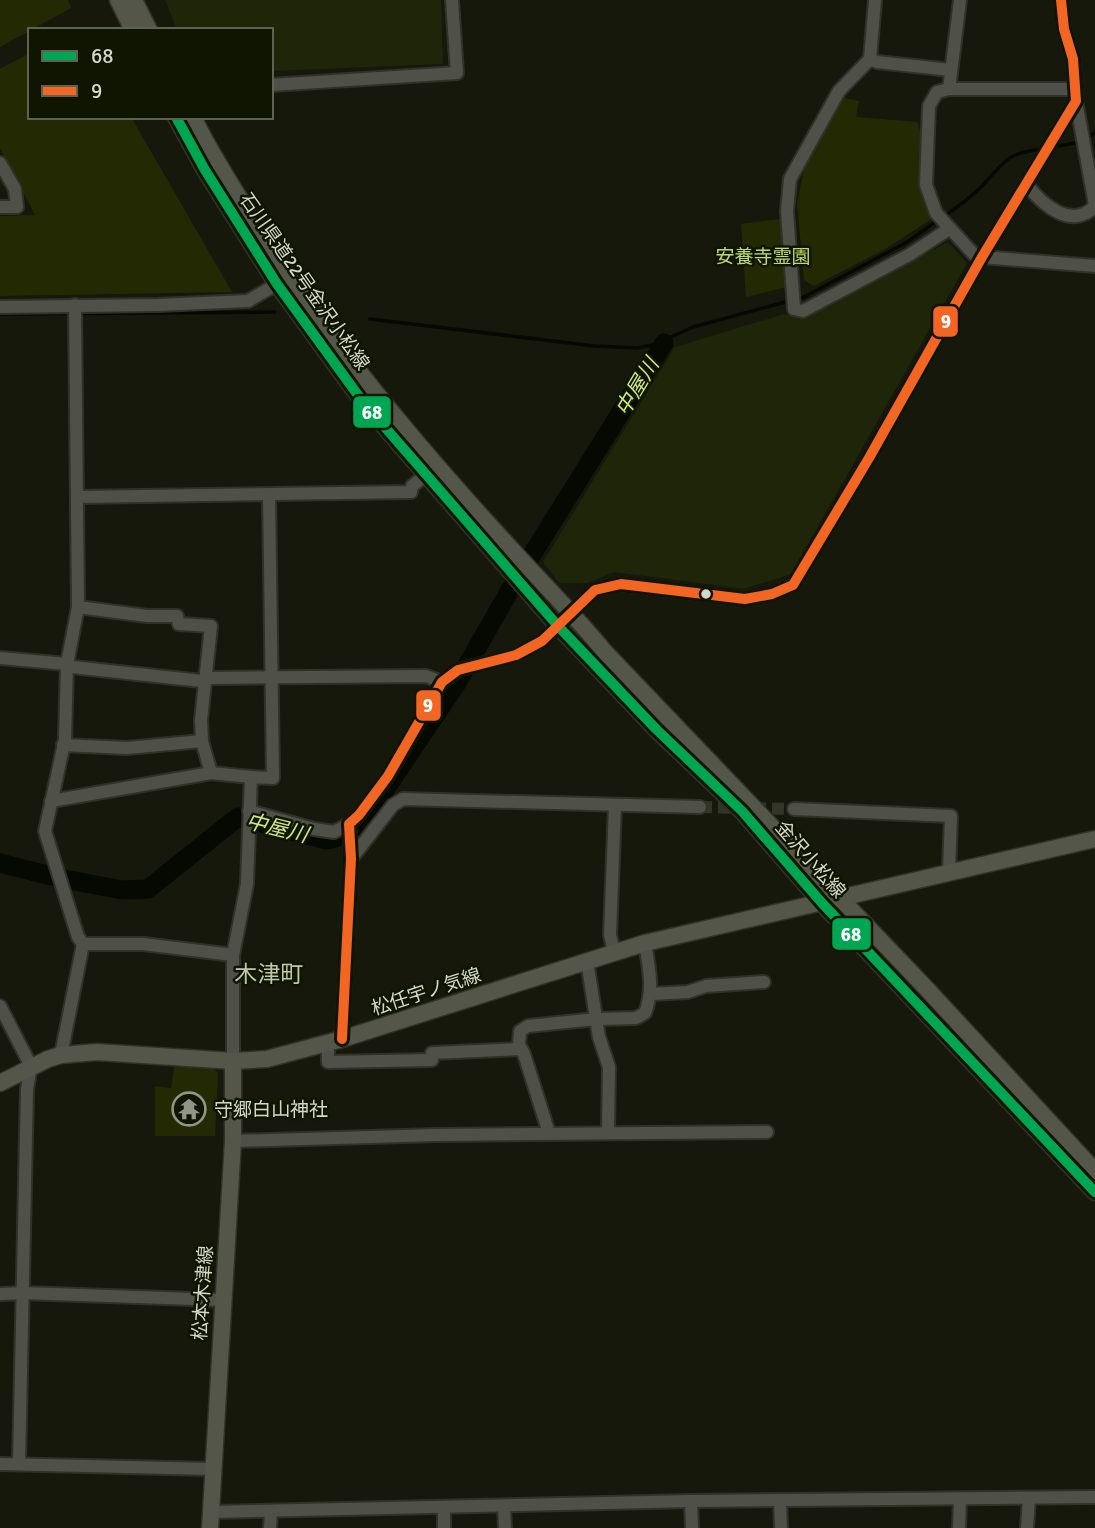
<svg xmlns="http://www.w3.org/2000/svg" width="1095" height="1528" font-family="Signika,'Noto Sans JP',sans-serif">
  <rect width="100%" height="100%" fill="#16180c"/>
  <g fill="#1f2508">
    <path d="M165 0H441L443 64 271 71V30H177Z"/>
    <path d="M948 242 967 263 791 574 744 589 614 572 587 583H559L543 562 675 347 784 314 802 319Z"/>
  </g>
  <g fill="#232a03">
    <path d="M0 0H68L71 8 0 47Z"/>
    <path d="M30 53V117H131L232 292 0 296V216L35 215 0 148V69Z"/>
    <path d="M844 98 859 101 856 117 917 122 922 137 933 218 887 248 814 286 804 280 797 203 805 165Z"/>
    <path d="M780 219 786 287 746 297 741 224Z"/>
    <path d="M175 1063 209 1065 218 1073 215 1136H155V1086L171 1088Z"/>
  </g>
  <g fill="none" stroke-linecap="round" stroke-linejoin="round">
    <g stroke="#060901" stroke-width="3.5">
      <path d="M1087 138 1095 133"/>
      <path d="M1053 147 1080 142"/>
      <path d="M945 216C958 206 972 197 983 185 1007 159 1006 154 1042 149"/>
      <path d="M0 314 275 312"/>
      <path d="M370 319 594 346 637 348 664 343 671 337 693 327 804 297 907 242 938 220"/>
    </g>
    <g stroke="#060901" stroke-width="19">
      <path d="M0 863 51 876"/>
      <path d="M64 879 122 890 148 889 238 817 326 840 356 833 457 683 510 590 664 343"/>
    </g>
    <path stroke="#323528" stroke-width="12" stroke-dasharray="12 6" stroke-linecap="butt" d="M700 807 794 809"/>
    <defs>
      <g id="minor">
        <path d="M875 0 870 59 839 91 790 179 787 211 794 309 803 311 909 255 949 229"/>
        <path d="M870 59 877 62 951 70"/>
        <path d="M271 85 457 73 452 0"/>
        <path d="M949 89 960 0"/>
        <path d="M1076 101 1095 205"/>
        <path d="M0 163 15 189 17 207H0"/>
        <path d="M1027 185C1042 204 1071 231 1095 206"/>
        <path d="M982 257 1095 266"/>
        <path d="M980 261 936 213 926 185 929 106 937 92 949 89H1075"/>
        <path d="M0 307 158 305 248 301 277 284"/>
        <path d="M77 497 411 492 412 486 427 474"/>
        <path d="M78 607 147 616H177L179 624 211 626 201 720 202 741"/>
        <path d="M0 658 67 664 72 667 202 681 211 678 426 676 442 682"/>
        <path d="M63 745 127 748 202 741 211 773"/>
        <path d="M251 777 273 778 269 494"/>
        <path d="M51 801 211 773 251 777 247 884 233 955V1061"/>
        <path d="M794 809 951 816 949 871"/>
        <path d="M249 811 314 829 334 832 349 824"/>
        <path d="M351 859 393 805 403 799 700 807"/>
        <path d="M83 944H143L233 955"/>
        <path d="M614 952 610 935 615 805"/>
        <path d="M587 961 599 1037 609 1067 608 1132"/>
        <path d="M651 994 688 992 706 986 764 982"/>
        <path d="M0 1006 31 1066 27 1089 19 1464"/>
        <path d="M342 1039 351 859 349 824 359 815 388 776 442 682 458 670 516 655 542 641 595 590 621 584 745 599 772 594 793 585 869 458 982 257 1076 101 1073 59 1064 29 1061 0"/>
        <path d="M328 1043V1062L432 1060"/>
        <path d="M432 1053 521 1049"/>
        <path d="M61 1055 83 944 78 937 45 831 65 739 67 664 78 607 75 305"/>
        <path d="M549 1133 524 1054 519 1045 520 1031 528 1026 596 1019 636 1018 645 1013C654 989 649 968 645 943"/>
        <path d="M233 1141 436 1135 767 1132"/>
        <path d="M0 1294 23 1293 222 1300"/>
        <path d="M0 1464 212 1469"/>
        <path d="M780 1500 781 1528"/>
        <path d="M691 1501 692 1528"/>
        <path d="M504 1507 505 1528"/>
        <path d="M444 1508V1528"/>
        <path d="M211 1512 691 1501 1095 1497"/>
        <path d="M270 1528 271 1512"/>
        <path d="M959 1528 960 1500"/>
        <path d="M1027 1528 1029 1498"/>
      </g>
      <g id="major">
        <path d="M118 0 133 30"/>
        <path d="M134 0 149 30"/>
        <path d="M176 117 205 170 277 284 363 402 558 626 656 729 742 811 822 903 1095 1192"/>
        <path d="M193 117C206 144 222 170 238 196 312 321 406 434 504 541 537 578 572 612 604 651L925 987 1095 1171"/>
        <path d="M0 1083 48 1059 61 1055 97 1052 233 1061 267 1059 342 1039 645 943 1095 839"/>
        <path d="M210 1528 233 1141V1061"/>
      </g>
    </defs>
    <use href="#minor" stroke="#30322a" stroke-width="16"/>
    <use href="#major" stroke="#30322a" stroke-width="19"/>
    <use href="#minor" stroke="#4f5148" stroke-width="12"/>
    <use href="#major" stroke="#535648" stroke-width="16"/>
    <defs>
      <path id="bus-1" d="M176 117 205 170 277 284 363 402 558 626 656 729 742 811 822 903 1095 1192"/>
      <path id="bus-2" d="M342 1039 351 859 349 824 359 815 388 776 442 682 458 670 516 655 542 641 595 590 621 584 745 599 772 594 793 585 869 458 982 257 1076 101 1073 59 1064 29 1061 0"/>
    </defs>
    <use href="#bus-1" stroke="#101501" stroke-width="16"/>
    <use href="#bus-2" stroke="#101501" stroke-width="16"/>
    <use href="#bus-1" stroke="#00a651" stroke-width="10"/>
    <use href="#bus-2" stroke="#f26522" stroke-width="10"/>
  </g>
  <defs>
    <symbol id="temple-ring" viewBox="-11 -11 22 22"><circle r="9.5" fill="#101501" stroke="#919587" stroke-width="1.5"/><path d="M0-6L5-2H3V0L6.5 2.5H4V6H1.5V3h-3V6H-4V2.5H-6.5L-3 0V-2H-5Z" fill="#919587"/></symbol>
  </defs>
  <g fill-rule="evenodd">
    <use href="#temple-ring" x="170" y="1090" width="38" height="38"/>
  </g>
  <circle fill="#d3d8c9" stroke="#101501" stroke-width="2.5" cx="706" cy="594" r="6"/>
  <g text-anchor="middle" stroke-width="5" stroke-linejoin="round" paint-order="stroke">
    <g font-size="19" fill="#c0d96f" stroke="#101501">
      <text x="763" y="263">安養寺霊園</text>
    </g>
    <g font-size="19" fill="#d3d8c9" stroke="#101501">
      <text transform="translate(305 281) rotate(55)" y="7">石川県道22号金沢小松線</text>
      <text transform="translate(811 859) rotate(49)" y="7">金沢小松線</text>
      <text transform="translate(426 991) rotate(-18)" y="7">松任宇ノ気線</text>
      <text transform="translate(202 1293) rotate(-86)" y="7">松本木津線</text>
    </g>
    <g font-size="19" fill="#d3d8c9" stroke="#101501" text-anchor="start">
      <text x="214" y="1116">守郷白山神社</text>
    </g>
    <g font-size="21" font-style="italic" fill="#cee87e" stroke="#101501">
      <text transform="translate(637 387) rotate(-59)" y="7">中屋川</text>
      <text transform="translate(277 828) rotate(14)" y="7">中屋川</text>
    </g>
    <g font-size="23" fill="#bfc7a9" stroke="#101501">
      <text x="269" y="982">木津町</text>
    </g>
  </g>
  <g stroke="#101501" stroke-width="2.5">
    <rect x="932" y="305" width="27" height="33" rx="7" fill="#f26522"/>
    <rect x="352" y="395" width="40" height="34" rx="7" fill="#00a651"/>
    <rect x="415" y="689" width="27" height="33" rx="7" fill="#f26522"/>
    <rect x="831" y="917" width="41" height="34" rx="7" fill="#00a651"/>
  </g>
  <g font-size="19" text-anchor="middle" font-weight="bold" fill="#fff">
    <text x="946" y="328">9</text>
    <text x="372" y="419">68</text>
    <text x="428" y="712">9</text>
    <text x="851" y="941">68</text>
  </g>
  <rect x="28" y="28" width="245" height="91" fill="#101501" stroke="#5e6351" stroke-width="2"/>
  <rect x="42" y="51" width="35" height="10" fill="#00a651" stroke="#5e6351" stroke-width="2"/>
  <text x="91" y="63" font-size="21" fill="#d3d8c9">68</text>
  <rect x="42" y="86" width="35" height="10" fill="#f26522" stroke="#5e6351" stroke-width="2"/>
  <text x="91" y="98" font-size="21" fill="#d3d8c9">9</text>
</svg>
